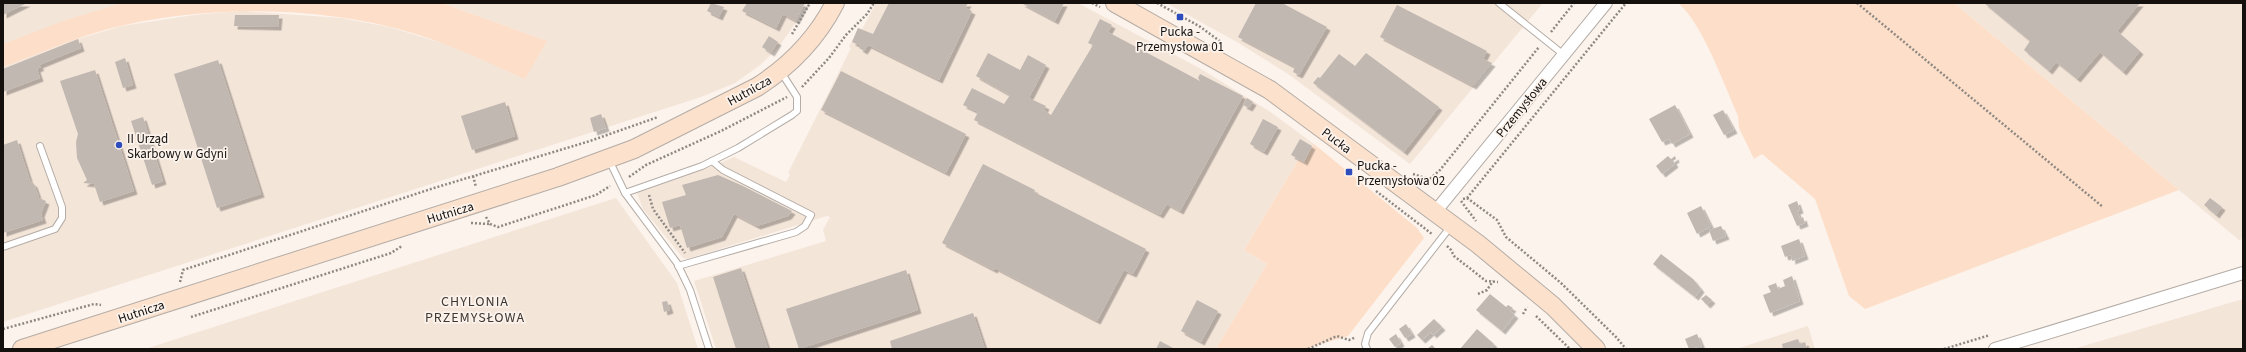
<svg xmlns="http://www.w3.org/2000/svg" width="2246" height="352" font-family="'Source Sans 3',sans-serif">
  <defs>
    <filter id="shadow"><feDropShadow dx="3.5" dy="3.5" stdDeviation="0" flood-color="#0004"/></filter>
  </defs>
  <rect width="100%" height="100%" fill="#fcf3ec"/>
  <g fill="#f4e5d9">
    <path d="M3 3H123L3 44Z"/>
    <path d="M442 3H807L797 21 778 48 759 66 735 83 701 97 3 322V67L74 40 122 26 194 15 241 11 341 18 389 27 442 43 546 41Z"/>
    <path d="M876 3H1078L1201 69 1269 111 1314 144 1304 162 1299 159 1244 250 1267 264 1216 349H716L694 281 826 241 823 230 830 217 827 216 687 259 683 258 643 209 636 191 705 169 734 157 786 182 790 175 788 173 851 48 849 47 858 28 862 29Z"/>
    <path d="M1166 3H1543L1410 164 1288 74 1237 42Z"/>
    <path d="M1954 3H2243V239L2239 240Z"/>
    <path d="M616 198 677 283 698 349H145Z"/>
    <path d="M2243 299V349H2073Z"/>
    <path d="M1808 326 1815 349H1736Z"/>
  </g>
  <g fill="#fddfc9">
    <path d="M123 3H442L547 41 525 79C498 67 470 54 442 43 343 5 211 2 108 29 72 39 38 54 3 67V44L66 20Z"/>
    <path d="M1678 3H1954L2179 190 1865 309 1849 296 1815 199 1762 154 1754 159 1739 128 1738 116C1724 85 1703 24 1678 3Z"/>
    <path d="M1314 144 1417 228 1424 238 1348 336 1304 349H1216L1267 264 1244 250 1299 159 1304 162Z"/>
  </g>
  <g fill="#c0b8b1" filter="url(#shadow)">
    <path d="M3 3H27L3 15Z"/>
    <path d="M711 3 724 7 719 17 707 11Z"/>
    <path d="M747 3H805L796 21 783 14 776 28 742 11Z"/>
    <path d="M889 3H968L965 8 972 11 939 80 868 45 864 51 859 48 861 46 852 42 858 28 873 34Z"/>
    <path d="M1021 3H1064L1055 21Z"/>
    <path d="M1256 3H1282L1327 27 1299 75 1293 72 1295 67 1238 37Z"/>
    <path d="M1984 3H2140L2117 31 2140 51 2123 72 2100 52 2077 79 2056 62 2049 71 2024 50 2030 41Z"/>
    <path d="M1397 5 1487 51 1483 59 1492 63 1473 86 1380 37Z"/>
    <path d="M235 15H279L278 27 234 26Z"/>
    <path d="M1100 19 1112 25 1108 32 1200 81 1198 78 1200 74 1243 96 1180 211 1167 204 1160 215 974 120 978 112 963 105 972 88 1004 104 1010 95 976 76 988 53 1020 70 1028 55 1046 65 1029 98 1046 106 1044 110 1051 115 1093 45 1088 43Z"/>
    <path d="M769 36 778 42 771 53 762 47Z"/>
    <path d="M78 39 81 48 39 65 41 67 37 69 40 78 3 92V69Z"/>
    <path d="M1366 53 1439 107 1404 152 1313 83 1318 77 1320 78 1339 54 1355 66Z"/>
    <path d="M125 58 133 85 123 88 115 62Z"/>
    <path d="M218 60 261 194 217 208 174 74Z"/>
    <path d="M95 70 134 191 100 202 94 184 83 183 87 180 77 158 76 142 78 134 60 81Z"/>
    <path d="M841 71 966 134 946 173 821 110Z"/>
    <path d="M1247 98 1253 102 1249 108 1243 105Z"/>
    <path d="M505 102 515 136 472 150 461 116Z"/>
    <path d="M1675 105 1690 134 1672 144 1669 139 1662 142 1649 119Z"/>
    <path d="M1723 110 1734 130 1724 135 1713 115Z"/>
    <path d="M601 114 606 128 594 132 590 118Z"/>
    <path d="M143 117 163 181 152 185 131 121Z"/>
    <path d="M1263 119 1278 127 1264 152 1250 144Z"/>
    <path d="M1300 139 1312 146 1304 162 1291 155Z"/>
    <path d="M17 140 30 181 34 184 39 198 46 201 41 214 43 220 3 233V145Z"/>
    <path d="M1668 156 1671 159 1675 156 1676 159 1673 161 1675 164 1662 174 1656 166Z"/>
    <path d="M983 164 1035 190 1034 192 1146 249 1133 274 1124 270 1097 321 995 268 994 270 942 243Z"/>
    <path d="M718 175 743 186 792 211 788 216 757 226 734 214 722 237 687 248 680 225 670 228 662 202 686 195 682 185Z"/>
    <path d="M2210 198 2222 207 2216 215 2204 205Z"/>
    <path d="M1797 201 1800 210 1797 211 1800 219 1803 217 1805 223 1797 226 1788 205Z"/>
    <path d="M1701 206 1711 226 1697 234 1687 213Z"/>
    <path d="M1721 226 1726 236 1713 241 1709 230Z"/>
    <path d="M1799 239 1805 256 1792 261 1791 255 1785 257 1781 246Z"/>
    <path d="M1661 254 1693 279 1701 289 1695 297 1653 264Z"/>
    <path d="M741 268 768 349H736L713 277Z"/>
    <path d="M906 270 918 310 799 349 786 309Z"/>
    <path d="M1792 276 1800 301 1770 313 1763 295 1771 292 1768 286 1776 283 1778 289 1785 286 1783 280Z"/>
    <path d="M1490 294 1506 307 1508 305 1513 308 1510 311 1515 315 1502 331 1476 310Z"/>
    <path d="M1706 295 1712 300 1707 305 1701 299Z"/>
    <path d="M1197 300 1218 311 1201 342 1181 331Z"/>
    <path d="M667 301 670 310 664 312 662 302Z"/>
    <path d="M973 313 985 349H892L890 341Z"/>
    <path d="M1434 319 1442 327 1433 335 1431 332 1422 340 1417 335Z"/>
    <path d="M1406 324 1412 334 1405 338 1399 329Z"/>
    <path d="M1477 329 1494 344 1490 349H1460Z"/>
    <path d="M1396 334 1401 343 1395 347 1389 339Z"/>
    <path d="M1697 334 1702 346 1689 349 1685 339Z"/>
    <path d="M1798 339 1800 344 1805 342 1807 349H1783L1782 344Z"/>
    <path d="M1160 341 1175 349H1156Z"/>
    <path d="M1432 345 1436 349H1427Z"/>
  </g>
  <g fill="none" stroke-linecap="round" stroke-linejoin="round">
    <defs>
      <g id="lane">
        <path d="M1499 3 1564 55"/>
        <path d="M609 160 625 193 677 263 690 290 709 349"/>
        <path d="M625 193 702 166 738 148 792 115 797 111V97L781 72"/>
        <path d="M3 247 55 229 62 218V207L40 146"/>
        <path d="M678 266 796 232 805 226 811 215 723 170 712 161"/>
        <path d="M1367 349 1365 344 1368 333 1451 226"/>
      </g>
      <g id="street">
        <path d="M1435 212 1606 3"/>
        <path d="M1995 349 2243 273"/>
      </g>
      <g id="secondary">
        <path d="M1115 3 1270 90 1478 244 1553 306 1596 349"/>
        <path d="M22 349 558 177 634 149 757 87C790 66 817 38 835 3"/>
      </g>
    </defs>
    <use href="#lane" stroke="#b4aca6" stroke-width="8"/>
    <use href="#street" stroke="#b4aca6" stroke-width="14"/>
    <use href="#secondary" stroke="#b4aca6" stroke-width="20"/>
    <g stroke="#8e8883" stroke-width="2.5" stroke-dasharray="2 2" stroke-linecap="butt">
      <path d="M1092 3 1100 7"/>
      <path d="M1157 3 1199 26 1221 42"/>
      <path d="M1857 3 2103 207"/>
      <path d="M1551 32 1574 3"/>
      <path d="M792 34 810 3"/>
      <path d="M802 87 829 58 846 35 867 14 874 3"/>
      <path d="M1413 174 1434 181 1441 186"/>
      <path d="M473 176 476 187"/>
      <path d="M629 177 646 165 721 131 787 97"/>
      <path d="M1424 184 1440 170 1539 47"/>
      <path d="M1376 191 1432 234"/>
      <path d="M649 195 653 209 685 253"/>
      <path d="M1467 198 1497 220 1506 237 1561 283 1616 337 1626 349"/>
      <path d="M1463 199 1467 198 1626 3"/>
      <path d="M1461 201 1476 221"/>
      <path d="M486 217 490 224 498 227 596 195 610 186"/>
      <path d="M471 223 490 224"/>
      <path d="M1447 246 1451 250 1454 256 1486 281 1498 282"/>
      <path d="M180 282 183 270 434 188 590 141 658 117"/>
      <path d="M1478 294 1487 290 1493 281"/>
      <path d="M1523 314 1527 307"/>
      <path d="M1536 316 1570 349"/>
      <path d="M191 317 391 253 402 246"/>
      <path d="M3 329 94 304 101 305"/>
      <path d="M1308 349 1337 336 1349 340 1356 337"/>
      <path d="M1944 349 1990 335"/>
    </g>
    <use href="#lane" stroke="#fff" stroke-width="6"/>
    <use href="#street" stroke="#fff" stroke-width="12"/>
    <use href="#secondary" stroke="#fce1cc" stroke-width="18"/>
  </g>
  <g fill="#2f4cbd" stroke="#fcf3ec" stroke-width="1.5">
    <rect x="1176" y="13" width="8" height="8" rx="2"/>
    <circle cx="119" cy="145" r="4"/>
    <rect x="1345" y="168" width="8" height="8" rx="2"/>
  </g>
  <g text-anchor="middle" stroke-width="3.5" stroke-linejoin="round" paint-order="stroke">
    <g font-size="13" fill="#13100e" stroke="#fcf3ec" text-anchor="start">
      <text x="1180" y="36" text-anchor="middle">Pucka -<tspan x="1180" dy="15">Przemysłowa 01</tspan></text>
      <text x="127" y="143">II Urząd<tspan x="127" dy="15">Skarbowy w Gdyni</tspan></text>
      <text x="1357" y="170">Pucka -<tspan x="1357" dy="15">Przemysłowa 02</tspan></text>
    </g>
    <g font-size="13" fill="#13100e" stroke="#fcf3ec">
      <text transform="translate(749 90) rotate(-29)" y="5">Hutnicza</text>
      <text transform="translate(1521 107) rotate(-51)" y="5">Przemysłowa</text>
      <text transform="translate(1337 140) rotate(37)" y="5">Pucka</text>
      <text transform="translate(450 212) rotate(-17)" y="5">Hutnicza</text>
      <text transform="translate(141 311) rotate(-18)" y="5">Hutnicza</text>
    </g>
    <g font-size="14" letter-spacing="1" fill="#3f3833" stroke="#fcf3ec">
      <text x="475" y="306">CHYLONIA<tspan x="475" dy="16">PRZEMYSŁOWA</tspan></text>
    </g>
  </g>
  <rect width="2246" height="352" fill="none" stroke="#13100e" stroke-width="8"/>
</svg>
